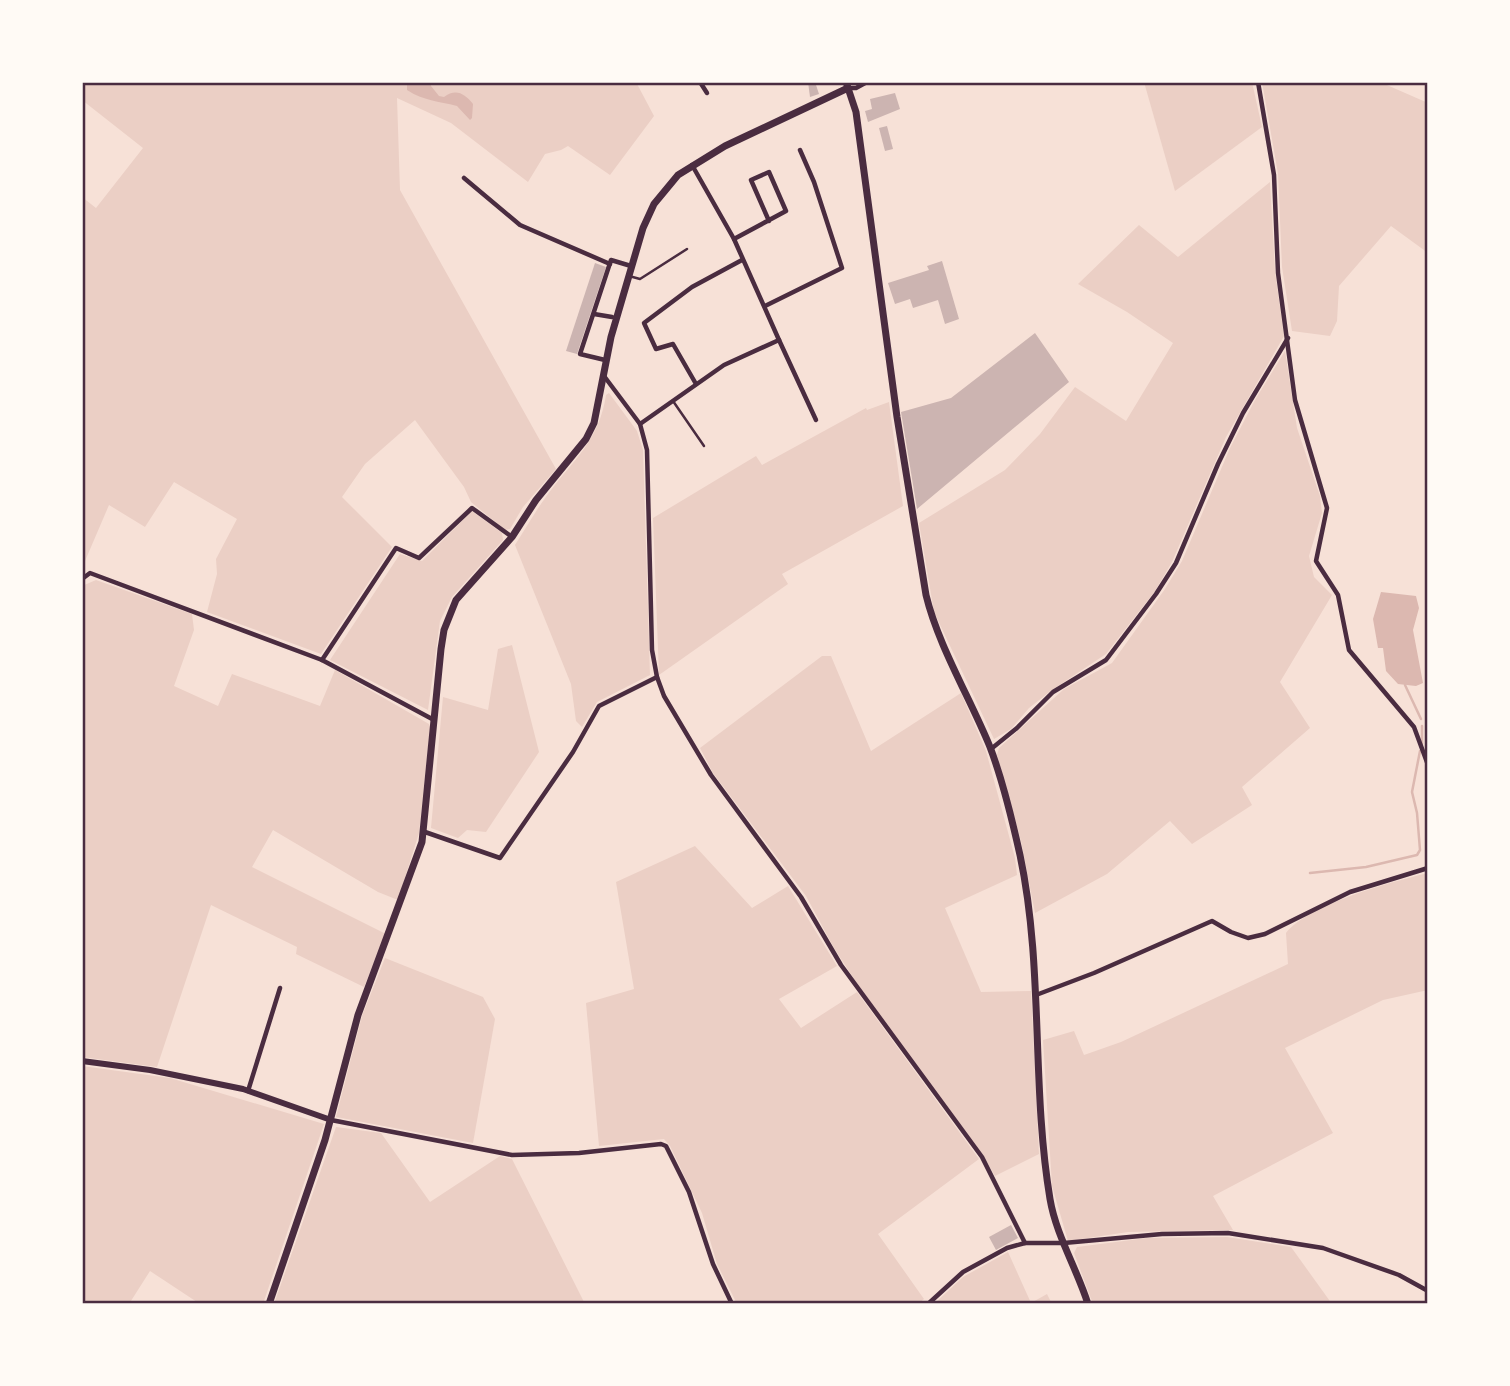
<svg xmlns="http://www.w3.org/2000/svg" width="1510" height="1386" font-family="'Titillium Web',sans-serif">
  <rect width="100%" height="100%" fill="#f7e1d7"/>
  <g fill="#ebcfc5">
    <path d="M82 82H636L654 116 610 175 568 146 561 150 545 154 528 182 451 123 397 98 400 190 556 469 523 507 510 529 505 530 471 502 464 487 415 420 365 464 342 497 392 547 321 654 207 612 217 574 216 559 237 519 174 482 145 527 109 505 82 568V197L96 208 143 148 82 100Z"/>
    <path d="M1144 82H1252L1262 127 1175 191Z"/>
    <path d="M1262 82H1380L1428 103V253L1391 226 1339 286 1337 321 1330 336 1292 331 1282 267 1278 174Z"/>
    <path d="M1270 182 1275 271 1284 336 1226 437 1172 562 1155 591 1106 654 1052 690 1029 708 1011 729 994 739 934 612 919 523 1005 470 1040 434 1075 387 1126 421 1173 343 1127 312 1078 284 1139 225 1178 257Z"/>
    <path d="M1285 351 1297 428 1320 496 1322 513 1309 556 1314 577 1332 595 1280 682 1310 728 1242 787 1252 805 1192 844 1170 821 1107 874 1035 913 1021 841 997 755 999 748 1064 689 1112 663 1165 589 1182 561 1230 448 1255 400Z"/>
    <path d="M609 393 637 431 643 450 650 675 597 702 582 727 576 721 571 684 515 545C526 528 536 510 548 494 574 459 599 441 606 395Z"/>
    <path d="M889 402 903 506 782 574 788 584 659 675 653 518 756 456 762 465 866 408 867 410Z"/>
    <path d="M472 511 502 533 503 540 452 597 440 621 428 710 330 660 400 554 422 561Z"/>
    <path d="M96 580 192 614 194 630 174 686 218 706 232 674 320 706 335 670 429 724 430 727 419 833 398 900 378 892 273 830 252 867 386 934 364 987 296 954 297 947 211 905 157 1067 82 1057V586Z"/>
    <path d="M512 645 539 752 486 832 467 830 458 838 431 828 443 697 488 710 498 649Z"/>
    <path d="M822 656H831L871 751 961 693 986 751 1015 858 1017 875 945 908 981 992 1031 991 1039 1154 995 1176 984 1157 856 982 834 948 806 896 713 773 700 748Z"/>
    <path d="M695 846 752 908 788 886 837 966 779 999 801 1028 857 992 979 1159 878 1234 924 1299 918 1304H737L717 1264 702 1213 670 1146 664 1139 599 1146 586 1003 634 989 616 882Z"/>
    <path d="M1428 873V970L1425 971 1428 990 1383 1000 1285 1048 1333 1133 1213 1196 1233 1230 1128 1232 1068 1241 1052 1186 1043 1040 1074 1031 1084 1055 1121 1042 1288 964 1286 933C1309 904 1391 882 1428 873Z"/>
    <path d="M385 958 483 997 495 1019 473 1143 336 1117 362 1016Z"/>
    <path d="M82 1066 170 1078 324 1124 263 1304H200L150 1271 129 1304H82Z"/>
    <path d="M336 1127 381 1133 430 1202 500 1156 512 1159 585 1304H274Z"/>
    <path d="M1227 1237 1291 1247 1332 1304H1093L1074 1253 1077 1247 1147 1238Z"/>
    <path d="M1008 1252 1031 1303 1047 1294 1052 1304H934L963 1277Z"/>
  </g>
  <g fill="#dcb8b0">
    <path d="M407 82H431V86L439 96 444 97C456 88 465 94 473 104L472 118 470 120 457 106C438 101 424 101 407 90Z"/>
    <path d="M1381 592 1416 596 1419 608 1413 630 1423 683 1416 686 1398 684 1386 671 1383 648H1378L1373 619Z"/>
  </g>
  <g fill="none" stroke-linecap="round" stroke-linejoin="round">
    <g stroke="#dcb8b0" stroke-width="2.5">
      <path d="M1405 685 1421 719"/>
      <path d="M1422 726V744"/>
      <path d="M1310 873 1366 867 1417 855 1420 850 1417 813 1412 792 1420 751"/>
    </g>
  </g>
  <g fill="#ccb4b1">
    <path d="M808 82H815L819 94 810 97Z"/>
    <path d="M895 93 900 109 868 122 865 111 872 109 870 99Z"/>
    <path d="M887 126 893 149 885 151 879 128Z"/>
    <path d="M942 261 959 319 945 324 938 300 913 308 910 299 895 304 888 283 929 270 927 266Z"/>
    <path d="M595 263 606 267 577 354 566 351Z"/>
    <path d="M1035 333 1069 382 917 509 901 412 951 398Z"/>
    <path d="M1011 1225 1018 1238 996 1250 989 1237Z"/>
  </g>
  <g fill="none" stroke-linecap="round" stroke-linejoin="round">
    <g stroke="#4a2c40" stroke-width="2.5">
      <path d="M629 276 640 279 687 249"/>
      <path d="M673 401 704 446"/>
    </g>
    <g stroke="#4a2c40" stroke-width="4.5">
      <path d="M700 82 707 93"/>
      <path d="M1258 82 1274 175 1278 273 1295 400 1327 508 1316 561 1338 595 1349 650 1414 727 1428 765"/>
      <path d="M849 88H856L867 82"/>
      <path d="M464 178 520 225 610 264"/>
      <path d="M734 239 786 211 769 172 751 180 769 221"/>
      <path d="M765 306 842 268 814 182 800 150"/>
      <path d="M594 314 612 317"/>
      <path d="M779 340 816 420"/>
      <path d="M605 360 580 354 611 260 631 266"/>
      <path d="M604 376 640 424 647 450 652 650 657 677 664 696 711 775 801 897 841 965 982 1157 1025 1243"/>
      <path d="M696 384 673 344 656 349 644 323 692 287 742 260"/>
      <path d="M640 424 724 365 779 340 734 239 692 165"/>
      <path d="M82 579 90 573 322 660 434 720"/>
      <path d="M322 660 396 548 419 558 472 508 512 537"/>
      <path d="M991 749 1017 728 1053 692 1106 660 1156 594 1176 563 1218 464 1243 413 1288 338"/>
      <path d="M425 832 500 858 573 752 599 706 657 677"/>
      <path d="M1036 995 1094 973 1212 921 1231 932 1248 938 1265 934 1350 892 1428 868"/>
      <path d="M248 1091 280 988"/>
      <path d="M331 1120 512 1155 579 1153 661 1144 666 1146 689 1192 713 1264 732 1304"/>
      <path d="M928 1304 963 1272 1007 1248 1025 1243H1064L1162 1234 1228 1233 1323 1248 1399 1275 1428 1291"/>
    </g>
    <path stroke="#4a2c40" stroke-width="6" d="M82 1061 150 1070 243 1089 331 1120"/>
    <path stroke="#4a2c40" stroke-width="7" d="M269 1304 325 1140 358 1015 422 842 441 649 444 630 456 600 512 537 536 500 586 439 594 423 611 337 643 228 654 204 678 175 725 146 848 88"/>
    <path stroke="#4a2c40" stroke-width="7" d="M846 82 856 112 897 417 926 595C938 645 970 698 990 747 1003 781 1012 819 1020 855 1044 968 1031 1085 1050 1199 1056 1235 1077 1269 1088 1304"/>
  </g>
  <rect width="1510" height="1386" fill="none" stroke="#fffaf5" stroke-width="168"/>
  <rect x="84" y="84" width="1342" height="1218" fill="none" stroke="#4a2c40" stroke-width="2.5"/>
</svg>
